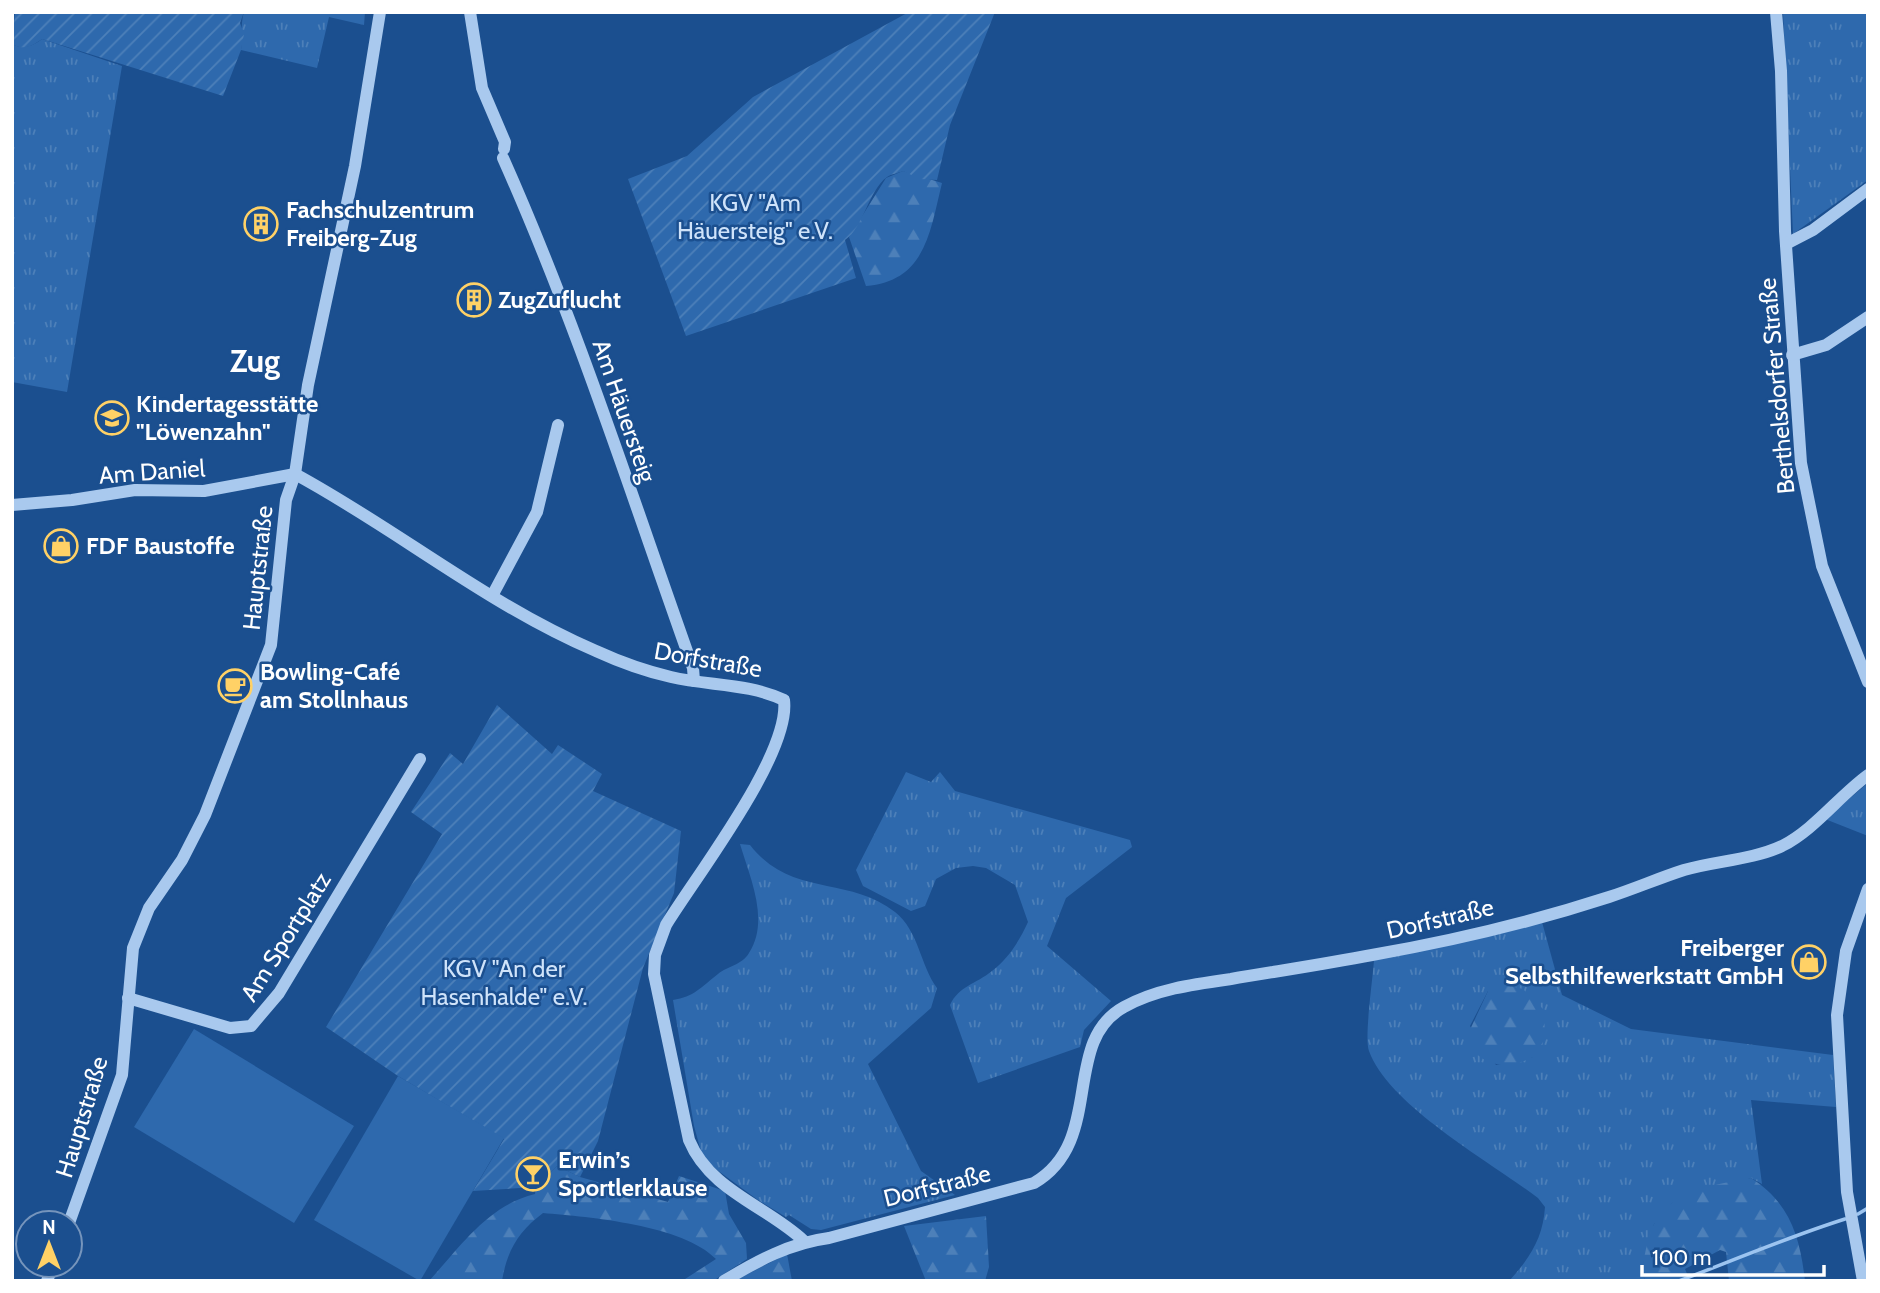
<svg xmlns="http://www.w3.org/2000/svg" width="1880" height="1293" font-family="Cabin,sans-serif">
  <defs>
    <pattern id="grass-tufts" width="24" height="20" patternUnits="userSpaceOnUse" patternTransform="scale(1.75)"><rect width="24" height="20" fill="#2e69ad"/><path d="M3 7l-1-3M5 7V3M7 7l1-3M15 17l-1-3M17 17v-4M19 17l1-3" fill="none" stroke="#4d80b9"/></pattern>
    <pattern id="forest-firs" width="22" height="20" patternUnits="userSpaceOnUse" patternTransform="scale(1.75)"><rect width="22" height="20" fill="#2e69ad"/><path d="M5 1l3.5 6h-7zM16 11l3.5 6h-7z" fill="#4d80b9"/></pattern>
    <pattern id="garden-furrows" width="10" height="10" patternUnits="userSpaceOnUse" patternTransform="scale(1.75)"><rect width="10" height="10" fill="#2e69ad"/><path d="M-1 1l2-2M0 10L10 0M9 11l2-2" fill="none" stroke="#4d80b9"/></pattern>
  </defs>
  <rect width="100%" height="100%" fill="#1b4f8f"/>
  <g fill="url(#grass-tufts)" fill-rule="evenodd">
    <path d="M244 12H365L364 25 329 17 317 68 241 50C243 36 240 25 244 12Z"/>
    <path d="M1783 12H1868V180L1793 234Z"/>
    <path d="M42 39 122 66 67 392 12 382V44C23 50 33 46 42 39Z"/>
    <path d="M906 772 931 782 940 772 955 791 1130 840 1132 847 1066 898 1047 946 1111 1001 1084 1030 1080 1047 978 1083 950 1005C959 986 976 984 992 971 1008 959 1020 940 1028 922L1015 885 986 868 973 866 956 868 936 879 925 906 911 911 863 886 856 870Z"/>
    <path d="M1868 783V836L1825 819Z"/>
    <path d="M740 844 750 845C791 898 847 875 895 912 919 931 920 965 937 988L931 1008 868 1064 921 1171 955 1195 821 1230 811 1229 789 1215 786 1217 758 1200 713 1167 702 1155 694 1126 673 1000C694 997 701 987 718 974 728 966 742 965 749 953 770 920 750 878 740 844Z"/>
    <path d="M1542 922 1562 995 1631 1029 1833 1055 1836 1107 1751 1100 1762 1184 1751 1178 1672 1203 1654 1224 1641 1272 1646 1281H1509C1530 1258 1543 1238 1545 1207L1538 1198C1491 1162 1389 1106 1369 1051 1364 1038 1373 978 1374 960ZM1488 991 1533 1057 1496 1065 1470 1026Z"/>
  </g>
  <g fill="url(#forest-firs)">
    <path d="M903 171 942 183C930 231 926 281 866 286L849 237 886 178Z"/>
    <path d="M1511 986 1523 989 1544 1010 1545 1039 1533 1057C1506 1071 1473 1067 1468 1034L1488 991Z"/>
    <path d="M557 1166 580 1177 668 1202 679 1176 725 1191 729 1214 746 1243 747 1259 713 1281H682L716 1259C683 1225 590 1217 543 1213 519 1231 507 1250 502 1281H429C460 1247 488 1205 535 1194L536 1187Z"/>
    <path d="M1751 1178C1790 1203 1800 1237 1805 1281H1729L1726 1252 1720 1250 1685 1269 1690 1281H1646L1641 1272C1645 1257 1647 1237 1654 1224 1673 1188 1717 1185 1751 1178Z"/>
    <path d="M986 1216 989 1267 985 1281H926L904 1226Z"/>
    <path d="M787 1254 792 1281H734Z"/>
  </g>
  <g fill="url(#garden-furrows)">
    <path d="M15 12H244L240 23 244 34 241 50 223 96 42 39C32 46 24 51 12 44Z"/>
    <path d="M909 12H995L950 125 937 180 920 179 903 171C899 173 891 174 887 177 868 191 864 227 845 240L856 278 686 336 628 179 687 156 753 97Z"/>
    <path d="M497 705 552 754 558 745 602 774 593 791 681 831 674 893 643 968 598 1141 580 1177 557 1166 536 1187 473 1191 504 1139 398 1076 326 1027 442 834 411 812 450 753 463 764Z"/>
  </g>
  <g fill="#2e69ad">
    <path d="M194 1029 354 1126 294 1223 134 1127Z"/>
    <path d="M398 1076 504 1138 420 1281 314 1220Z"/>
  </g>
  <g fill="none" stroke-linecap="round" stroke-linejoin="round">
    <g stroke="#9cc4f0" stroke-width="3.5">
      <path d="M1858 1214 1868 1208"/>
      <path d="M1679 1281C1734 1260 1788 1237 1845 1219"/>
    </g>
    <g stroke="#a9c9ee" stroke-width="12">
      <path d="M470 12 482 88 505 142 504 149"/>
      <path d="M1776 12 1781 71 1785 231 1801 463 1822 566 1868 682"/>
      <path d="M503 158C577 324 632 497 693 668L694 681"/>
      <path d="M1786 244 1813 230 1868 189"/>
      <path d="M1792 355 1826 345 1868 317"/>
      <path d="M295 474C397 529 488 605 596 651 620 662 645 671 671 677 710 686 748 683 784 700 791 754 696 876 666 925L655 955 654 974 689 1140C710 1191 767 1206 804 1241"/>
      <path d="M12 505 72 500 135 490 204 491 295 474"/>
      <path d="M492 596 537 512 558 425"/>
      <path d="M128 998 230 1028 251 1026 279 993 420 759"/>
      <path d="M69 1223 122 1075 133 948 149 908 182 860 205 815 271 645 286 500 295 474 308 385 355 166 380 12"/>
      <path d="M47 1281 53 1265"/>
      <path d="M724 1281C757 1261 790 1243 829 1238L1034 1183C1106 1141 1060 1042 1124 1007 1156 989 1195 984 1231 979 1278 971 1325 964 1372 955 1452 941 1532 922 1609 897 1634 889 1659 878 1684 870 1715 861 1752 860 1782 846 1814 830 1839 796 1868 775"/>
      <path d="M1863 1281 1847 1192 1837 1015 1846 951 1868 889"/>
    </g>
  </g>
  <defs>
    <symbol id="building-ring" viewBox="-11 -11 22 22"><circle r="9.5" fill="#1b4f8f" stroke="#ffd166" stroke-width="1.5"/><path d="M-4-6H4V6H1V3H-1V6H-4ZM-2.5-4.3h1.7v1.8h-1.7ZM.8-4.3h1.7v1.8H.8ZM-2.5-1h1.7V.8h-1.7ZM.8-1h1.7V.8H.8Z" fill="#ffd166"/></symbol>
    <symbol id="school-ring" viewBox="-11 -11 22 22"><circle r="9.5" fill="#1b4f8f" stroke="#ffd166" stroke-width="1.5"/><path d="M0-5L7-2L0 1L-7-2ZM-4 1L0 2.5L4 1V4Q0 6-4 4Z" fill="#ffd166"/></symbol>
    <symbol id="shop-ring" viewBox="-11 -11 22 22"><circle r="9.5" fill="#1b4f8f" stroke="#ffd166" stroke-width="1.5"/><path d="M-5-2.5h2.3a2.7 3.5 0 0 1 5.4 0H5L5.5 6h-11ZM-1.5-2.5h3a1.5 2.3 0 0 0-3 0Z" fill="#ffd166"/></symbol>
    <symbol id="cafe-ring" viewBox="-11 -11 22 22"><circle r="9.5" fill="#1b4f8f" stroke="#ffd166" stroke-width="1.5"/><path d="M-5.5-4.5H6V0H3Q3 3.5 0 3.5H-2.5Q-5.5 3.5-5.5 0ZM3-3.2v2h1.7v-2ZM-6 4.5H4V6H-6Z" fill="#ffd166"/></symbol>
    <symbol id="bar-ring" viewBox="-11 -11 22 22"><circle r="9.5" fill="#1b4f8f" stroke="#ffd166" stroke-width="1.5"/><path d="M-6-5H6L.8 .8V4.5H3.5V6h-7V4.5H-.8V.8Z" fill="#ffd166"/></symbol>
  </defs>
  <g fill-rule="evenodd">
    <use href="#building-ring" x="242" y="205" width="38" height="38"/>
    <use href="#building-ring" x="455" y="281" width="38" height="38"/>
    <use href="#school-ring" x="93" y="399" width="38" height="38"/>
    <use href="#shop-ring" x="42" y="527" width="38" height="38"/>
    <use href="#cafe-ring" x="216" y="667" width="38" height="38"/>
    <use href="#shop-ring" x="1790" y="943" width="38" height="38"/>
    <use href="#bar-ring" x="514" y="1155" width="38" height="38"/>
  </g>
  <g text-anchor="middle" stroke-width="5" stroke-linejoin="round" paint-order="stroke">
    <g font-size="24" fill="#cfe3fa" stroke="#1b4f8f">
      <text x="755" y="211">KGV "Am<tspan x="755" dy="28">Häuersteig" e.V.</tspan></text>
      <text x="504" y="977">KGV "An der<tspan x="504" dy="28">Hasenhalde" e.V.</tspan></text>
    </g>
    <g font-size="24" font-weight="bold" fill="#fff" stroke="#1b4f8f" text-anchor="start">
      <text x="286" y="218">Fachschulzentrum<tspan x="286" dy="28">Freiberg-Zug</tspan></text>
      <text x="498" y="308">ZugZuflucht</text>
      <text x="136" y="412">Kindertagesstätte<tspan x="136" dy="28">"Löwenzahn"</tspan></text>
      <text x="86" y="554">FDF Baustoffe</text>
      <text x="260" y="680">Bowling-Café<tspan x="260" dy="28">am Stollnhaus</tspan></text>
      <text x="1784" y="956" text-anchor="end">Freiberger<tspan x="1784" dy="28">Selbsthilfewerkstatt GmbH</tspan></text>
      <text x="558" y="1168">Erwin’s<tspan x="558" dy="28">Sportlerklause</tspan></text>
    </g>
    <g font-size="24" fill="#fff" stroke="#1b4f8f">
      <text transform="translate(1777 386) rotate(-95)" y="8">Berthelsdorfer Straße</text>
      <text transform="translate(624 411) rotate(71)" y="8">Am Häuersteig</text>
      <text transform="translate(152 472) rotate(-4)" y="8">Am Daniel</text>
      <text transform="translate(258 568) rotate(-84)" y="8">Hauptstraße</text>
      <text transform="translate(708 660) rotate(10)" y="8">Dorfstraße</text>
      <text transform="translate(1440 919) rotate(-13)" y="8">Dorfstraße</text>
      <text transform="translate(286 937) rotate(-58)" y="8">Am Sportplatz</text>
      <text transform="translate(82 1117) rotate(-73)" y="8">Hauptstraße</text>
      <text transform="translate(937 1186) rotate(-14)" y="8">Dorfstraße</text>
    </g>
    <g font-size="32" font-weight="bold" fill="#fff" stroke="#1b4f8f">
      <text x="255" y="372">Zug</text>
    </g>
  </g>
  <rect width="1880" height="1293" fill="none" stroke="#ffffff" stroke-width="28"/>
  <g transform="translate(49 1244)"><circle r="33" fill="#1b4f8f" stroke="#7695bc" stroke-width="2"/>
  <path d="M0-5L12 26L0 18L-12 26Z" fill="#ffd166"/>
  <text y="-10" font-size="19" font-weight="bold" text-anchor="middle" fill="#ffffff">N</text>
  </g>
  <path d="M1642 1265v10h182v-10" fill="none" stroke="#ffffff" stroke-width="3.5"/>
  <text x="1652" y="1265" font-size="21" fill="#ffffff" stroke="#1b4f8f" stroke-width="5" paint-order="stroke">100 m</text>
</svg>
